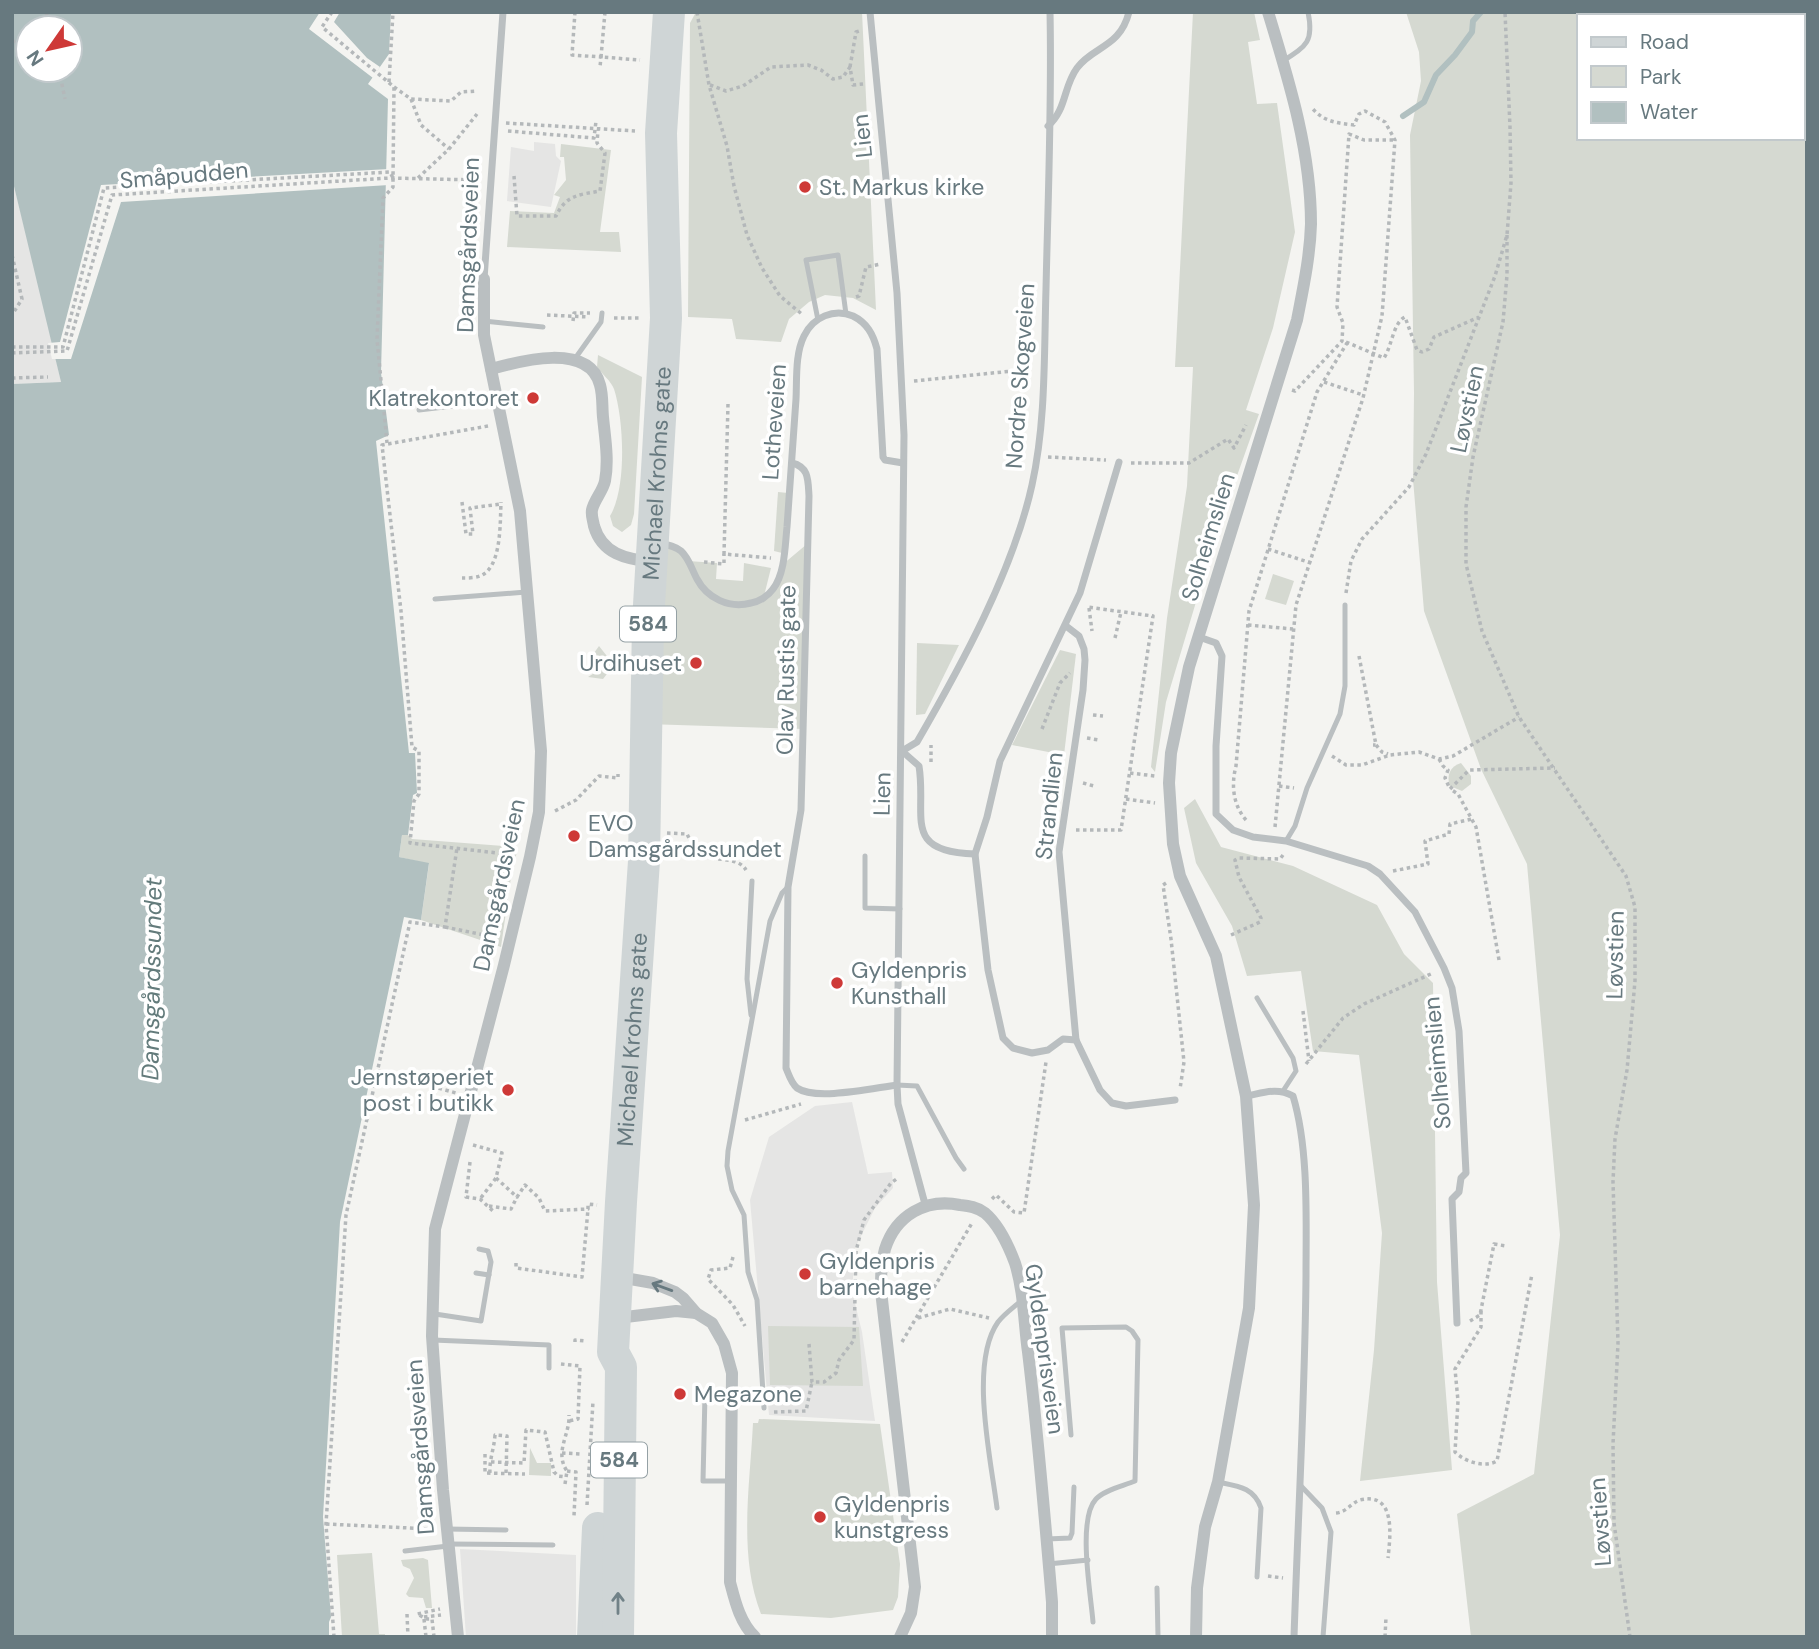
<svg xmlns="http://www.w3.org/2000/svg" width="1819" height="1649" font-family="'DM Sans',sans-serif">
  <rect width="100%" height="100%" fill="#f4f4f1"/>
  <g fill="#e5e5e4">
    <path d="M534 142 555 144 556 156 561 161 551 207 507 201 511 147 534 151Z"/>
    <path d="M12 178 40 290 61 382 12 384Z"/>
    <path d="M852 1102 868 1174 892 1172 893 1188 875 1208 853 1252V1295L862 1332 875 1421 769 1415 750 1200 769 1137 815 1106Z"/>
    <path d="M460 1549 576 1555V1637H466Z"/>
  </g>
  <g fill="#d5d9d1" fill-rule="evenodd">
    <path d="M696 12H862L876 310 853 298 825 295 809 302 789 319 781 342 736 339 732 319 688 317 690 23Z"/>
    <path d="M1193 12H1254L1260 40 1248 42 1257 104 1277 103 1295 232 1273 328 1246 410 1259 414 1217 532 1166 702 1155 772 1151 767 1167 618 1187 486 1193 367H1175Z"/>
    <path d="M1406 12H1807V1637H1471L1457 1514 1534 1474 1560 1235 1527 864 1481 769 1424 611 1413 479 1414 393 1410 135 1421 81 1419 52ZM1579 16H1803V138H1579Z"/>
    <path d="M561 144 611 150 600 232H619L621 252 507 247 510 211 554 213 560 197 554 195 566 180 564 157H560Z"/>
    <path d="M598 355 642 377 634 514 631 525 622 532 613 526 610 516C627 488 624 420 614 389 611 381 602 374 597 367Z"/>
    <path d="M778 492 788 493 782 553 774 551Z"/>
    <path d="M654 543 673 546 688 561 717 563 716 579 743 581 744 563 771 568 764 596 774 588 782 565 807 544 804 729 646 724Z"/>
    <path d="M1273 574 1294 581 1286 605 1265 599Z"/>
    <path d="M917 643 959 645 925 714 916 715Z"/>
    <path d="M599 646 614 665 603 679 588 677 602 668 594 653Z"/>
    <path d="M1060 650 1076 654 1064 755 1012 745Z"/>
    <path d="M1461 763 1471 776V784L1462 791 1450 786C1446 776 1450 766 1461 763Z"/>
    <path d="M1195 799 1221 847 1293 866 1377 905 1404 954 1433 983 1437 1282 1452 1470 1360 1481 1374 1350 1382 1233 1359 1055 1313 1051 1301 971 1247 976 1232 926 1196 863 1184 808Z"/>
    <path d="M402 835H408L412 839 518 847 511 877 501 947 421 920 429 864 399 857Z"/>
    <path d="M768 1326 859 1327 863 1386 770 1385Z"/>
    <path d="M759 1419 880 1424 900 1564 898 1597 893 1610 831 1618 761 1614C738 1555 750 1486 753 1423H758Z"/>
    <path d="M530 1448 537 1463H551V1476L529 1475Z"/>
    <path d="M372 1553 379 1634H385V1637H342L337 1555Z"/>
    <path d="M423 1558 428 1560 432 1608H426L423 1598 409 1597 406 1594 414 1578 410 1569 403 1566 401 1560Z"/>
  </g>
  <path fill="#b1c0c0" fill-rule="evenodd" d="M12 12H391L389 54 368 84 388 99 381 373 389 435 376 441 409 753H415L417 793 413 795 408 835H402L399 857 429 863 421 920 404 917 340 1222 323 1517 331 1617 329 1622V1637H12V384L61 382 12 178ZM28 28H70V70H28Z"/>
  <g fill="#f4f4f1">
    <path d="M320 12H340L334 22 367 58 380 67 373 78 309 29Z"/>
    <path d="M389 169V185L121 202 71 359H52L48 343 60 342 101 185Z"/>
  </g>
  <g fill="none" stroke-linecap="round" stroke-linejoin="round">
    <path stroke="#b1c0c0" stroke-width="6" d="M1403 116 1424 102 1436 75 1455 55 1472 32 1473 21 1481 12"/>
    <g stroke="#b4b8ba" stroke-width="3.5" stroke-dasharray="3.5 3.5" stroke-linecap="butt">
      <path d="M46 12 50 28"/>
      <path d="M332 12 322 27 394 87 393 178V187L383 198 377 339 387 443"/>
      <path d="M575 12 572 55 601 57 600 67"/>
      <path d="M605 12 601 57 640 60"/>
      <path d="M697 12 709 85 727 146 734 186 747 235 762 268 780 296 803 315"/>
      <path d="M12 42 28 39"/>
      <path d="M850 67 856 32 859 31"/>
      <path d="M59 70 65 99"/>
      <path d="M389 82 393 12"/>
      <path d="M710 85 726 91 743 86 771 67 808 65 821 70 833 79 843 77 850 67 853 85 863 84"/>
      <path d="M394 87 411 99 451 101 461 92 477 91"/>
      <path d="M411 99 421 125 449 149"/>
      <path d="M506 123 635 131"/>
      <path d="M508 131 594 138 596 121"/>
      <path d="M514 176 517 216H556C566 195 578 195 600 191L605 153 597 143 598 130"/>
      <path d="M418 178 449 149 477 114"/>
      <path d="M1507 235V275L1503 322 1473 457 1466 507V564L1482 631 1519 717 1626 876 1635 907V981L1627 1070 1615 1139 1613 1182 1618 1343 1613 1444 1614 1523 1630 1637"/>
      <path d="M12 255 22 299 12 315"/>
      <path d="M856 297 859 296 866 267 881 264"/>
      <path d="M547 315 589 317"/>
      <path d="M614 318H641"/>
      <path d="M573 321 574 313H590"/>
      <path d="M1346 342 1384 358C1392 346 1393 323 1405 317L1417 350 1422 352 1429 349 1434 337 1479 317"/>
      <path d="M12 347H63L104 188 390 172 393 178"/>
      <path d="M12 353 67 351 112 195 390 178 478 180"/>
      <path d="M12 378 48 377"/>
      <path d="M914 381 1032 369"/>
      <path d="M1324 382 1363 395"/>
      <path d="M1292 390 1295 391 1342 341 1343 323 1337 307 1349 134 1364 140H1395"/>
      <path d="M728 404 724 554 771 558"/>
      <path d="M488 426 382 445 401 611 412 747 419 751V794L414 801 410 843 515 855"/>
      <path d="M1048 457 1106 460"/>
      <path d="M1131 463H1189L1228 439 1234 448 1246 425"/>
      <path d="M462 502 466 534H473L470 508 501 504"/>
      <path d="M1268 549 1311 563"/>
      <path d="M704 562 724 564V554"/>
      <path d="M462 578C467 578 475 578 480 576 502 568 500 522 501 502"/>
      <path d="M1346 593 1351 561 1362 539 1409 487 1426 454 1495 276 1507 235 1511 183 1510 127 1505 12"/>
      <path d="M1089 608 1092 631"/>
      <path d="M1248 625 1293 629"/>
      <path d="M1115 638 1121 612"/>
      <path d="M1359 656 1376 745H1373"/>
      <path d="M1093 715 1103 716"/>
      <path d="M1042 729 1060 683 1070 673"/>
      <path d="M1087 738 1099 740"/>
      <path d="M1376 745 1382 752 1388 754"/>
      <path d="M1332 756 1346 765H1362L1390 755 1419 752 1439 759 1453 756 1519 717"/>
      <path d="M1439 759 1443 766 1448 770 1445 778 1450 789"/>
      <path d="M931 762V745"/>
      <path d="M1130 773 1155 776"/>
      <path d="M1083 783 1094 786"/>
      <path d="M1279 786 1294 788"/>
      <path d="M1126 799 1155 803"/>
      <path d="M555 811 576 800 599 776 618 778V774"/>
      <path d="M1246 820C1233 805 1231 785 1236 766L1249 611 1317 392 1347 343"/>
      <path d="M1275 827 1296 605 1363 398 1382 316 1395 140 1385 122 1365 111 1359 114 1354 125C1337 123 1324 122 1312 108"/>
      <path d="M1076 830H1121L1153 616 1087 607"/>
      <path d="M667 833 687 834C690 840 694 849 699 853 713 863 737 855 746 870"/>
      <path d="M1393 871 1428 864 1425 841 1449 834 1450 824 1472 819"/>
      <path d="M1166 883 1163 885 1171 939 1184 1062 1180 1089"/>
      <path d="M445 927 494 937"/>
      <path d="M1231 935 1260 922 1261 918 1239 877 1235 860 1239 858 1280 859 1283 855"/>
      <path d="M1499 960 1476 827 1458 794 1450 789 1469 770 1555 768"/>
      <path d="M1303 1011 1309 1061"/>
      <path d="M1306 1064 1343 1018 1364 1004 1433 973"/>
      <path d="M378 1071 456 1093"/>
      <path d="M745 1120 801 1104"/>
      <path d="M473 1145 502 1153 496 1178 480 1199"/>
      <path d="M470 1162 466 1197 480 1199 493 1211"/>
      <path d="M496 1178 517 1197 525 1185 539 1198 545 1211 588 1209V1204L597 1205"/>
      <path d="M992 1199 996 1195 1014 1212 1024 1213 1046 1062"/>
      <path d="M489 1206 511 1209 517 1197"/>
      <path d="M733 1257 730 1268 711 1270 708 1279 733 1305 745 1326"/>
      <path d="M516 1263V1268L582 1277 588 1209"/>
      <path d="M1481 1311V1327L1455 1369 1458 1401 1455 1452C1465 1462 1485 1468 1497 1461L1532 1274"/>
      <path d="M918 1318 950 1309 989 1318"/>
      <path d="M1470 1321 1480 1315 1494 1244 1506 1246"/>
      <path d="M575 1342V1340L585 1341"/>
      <path d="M902 1342 972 1223"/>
      <path d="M809 1344 812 1382H824L836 1373 839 1360 854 1340 856 1251 864 1220 891 1183 898 1178"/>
      <path d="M561 1364 580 1366 578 1419 569 1421"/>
      <path d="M774 1412 806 1411 812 1382"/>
      <path d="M562 1453 581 1454"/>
      <path d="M485 1454V1473L525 1474"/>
      <path d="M491 1462 524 1463 526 1430 545 1432 554 1472 558 1476 566 1477"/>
      <path d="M567 1471 576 1472 574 1516"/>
      <path d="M490 1473C489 1461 494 1449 495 1435L507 1436 506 1473"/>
      <path d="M565 1484 567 1471C554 1452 570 1435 569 1415"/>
      <path d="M587 1505 593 1401"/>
      <path d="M1336 1513C1347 1512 1351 1503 1360 1500 1397 1491 1390 1538 1388 1558"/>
      <path d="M326 1524 431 1529"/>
      <path d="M1268 1576 1283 1578"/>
      <path d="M407 1614 408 1637"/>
      <path d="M424 1617 441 1615"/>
      <path d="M424 1619 426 1637"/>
      <path d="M334 1637 326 1524 346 1215 410 922 445 927 457 848"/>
      <path d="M434 1637 432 1619H427L417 1614 440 1609"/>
      <path d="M1385 1637 1386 1617"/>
    </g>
    <g stroke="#babfc1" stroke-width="5">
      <path d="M1283 61C1307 46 1314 41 1308 12"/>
      <path d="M818 320 806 260 838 255 846 314"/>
      <path d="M484 321 543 327"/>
      <path d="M574 360 601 322 602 313"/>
      <path d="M419 410 495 401"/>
      <path d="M435 599 526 592"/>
      <path d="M1286 841 1295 826 1307 788 1340 714 1345 686V605"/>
      <path d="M865 856V908L900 909"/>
      <path d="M1257 998 1293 1058 1296 1071 1283 1091"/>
      <path d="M751 1015 747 979 752 881"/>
      <path d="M897 1085 917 1086 956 1158 964 1169"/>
      <path d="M476 1273 489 1275"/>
      <path d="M435 1314 481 1321 491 1262 488 1251 479 1249"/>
      <path d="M433 1340 549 1345V1368"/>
      <path d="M705 1394 703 1481H729"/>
      <path d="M764 1408 757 1300 748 1272 744 1215 732 1190 727 1166 728 1151 770 921 782 893 788 887"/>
      <path d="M1071 1435 1062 1328 1126 1327 1132 1331 1138 1340 1135 1481C1123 1486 1104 1490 1096 1499 1077 1519 1091 1595 1093 1622"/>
      <path d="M1218 1482C1237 1486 1254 1487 1261 1508L1257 1577"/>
      <path d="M1301 1486 1322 1508 1331 1532 1323 1637"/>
      <path d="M997 1508C991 1460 969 1363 998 1322 1004 1314 1014 1307 1022 1300"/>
      <path d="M447 1529 506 1530"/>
      <path d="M1047 1539 1070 1538 1072 1533 1074 1487"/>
      <path d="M448 1544 553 1545"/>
      <path d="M405 1551 448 1546"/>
      <path d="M1048 1564 1088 1560"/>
      <path d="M1157 1588 1158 1637"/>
    </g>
    <g stroke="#babfc1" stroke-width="7">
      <path d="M870 12 897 293 904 435 897 1085 898 1104 925 1204"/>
      <path d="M1048 126C1067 109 1063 87 1077 68 1093 46 1120 48 1129 12"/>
      <path d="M484 279 503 12"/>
      <path d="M792 463C809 467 808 480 809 496L801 810 788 887 786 1068C789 1075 791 1083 797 1088 816 1101 873 1088 897 1085"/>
      <path d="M662 544C669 545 675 546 681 551 689 558 692 570 697 579 707 598 729 609 751 603 759 602 768 596 773 589 785 574 785 546 787 527 790 484 793 442 796 399 797 379 795 354 804 336 813 317 834 308 853 316 867 323 873 334 877 349L883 457 885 460 903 463"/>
      <path d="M1066 626 1079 636 1084 649 1085 660 1083 690 1059 852 1076 1040 1100 1090 1112 1103 1126 1106 1175 1100"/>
      <path d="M1199 637 1216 643 1222 656 1216 746V814L1233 830 1253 837 1286 841 1368 866 1380 874 1415 912 1444 968 1452 988 1459 1031 1466 1173 1461 1178 1459 1192 1452 1199 1457 1323"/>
      <path d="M975 854C901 852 927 816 919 766L902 751 917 742C961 666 1013 571 1032 485 1046 422 1044 354 1046 289 1048 197 1052 104 1050 12"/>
      <path d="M1076 1040 1063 1039 1048 1050 1032 1053 1013 1048 1003 1038 988 970 975 854 987 817 1000 761 1080 593 1119 462"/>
      <path d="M1246 1096C1263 1093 1277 1087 1293 1096 1309 1149 1306 1220 1306 1276 1305 1396 1298 1516 1294 1637"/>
    </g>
    <g stroke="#babfc1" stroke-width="12">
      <path d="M491 369C520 361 589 342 600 385 603 395 602 407 603 417 605 438 609 460 605 481 603 491 594 500 592 510 591 515 593 520 594 526 602 554 626 559 652 562"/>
      <path d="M619 1277 653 1283 675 1292 683 1298 696 1313 712 1323 724 1344 732 1373 730 1582C735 1601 740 1623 755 1637"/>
      <path d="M617 1318 676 1311 696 1313"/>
      <path d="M458 1637 443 1490 432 1336 435 1229 504 965 530 857 539 812 541 751 520 511 484 335V279"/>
      <path d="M900 1637 911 1613 915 1587 881 1291C881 1276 881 1263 885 1249 896 1215 926 1198 960 1205 969 1206 977 1207 985 1213 998 1224 1009 1247 1015 1263 1024 1291 1024 1324 1028 1352 1038 1435 1045 1519 1052 1602V1637"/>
      <path d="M1196 1637 1197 1588 1205 1527 1218 1482 1249 1308 1254 1205 1246 1096 1216 956 1180 876 1173 844 1169 783 1171 753 1189 667 1297 320C1303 289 1310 257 1311 224 1311 151 1289 81 1268 12"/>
    </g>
    <g stroke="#cfd5d6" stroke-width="32">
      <path d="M593 1637 598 1528"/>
      <path id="s1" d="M618 1637 621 1367 613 1352 621 1202 644 861 648 622 666 318 661 133 669 12"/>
    </g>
  </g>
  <defs><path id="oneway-shaft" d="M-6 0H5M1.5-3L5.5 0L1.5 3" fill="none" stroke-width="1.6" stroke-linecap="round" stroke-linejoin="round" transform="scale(1.75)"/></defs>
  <use stroke="#67797f" href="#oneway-shaft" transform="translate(662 1287) rotate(-160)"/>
  <use stroke="#718288" href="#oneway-shaft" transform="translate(618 1603) rotate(-90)"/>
  <g fill="#ce3937" stroke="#fff" stroke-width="2.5">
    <circle cx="805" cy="187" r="7"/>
    <circle cx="533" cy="398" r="7"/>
    <circle cx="696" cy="663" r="7"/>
    <circle cx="574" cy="836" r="7"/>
    <circle cx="837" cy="983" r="7"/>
    <circle cx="508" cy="1090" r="7"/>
    <circle cx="805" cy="1274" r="7"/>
    <circle cx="680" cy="1394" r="7"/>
    <circle cx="820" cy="1517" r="7"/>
  </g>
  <g text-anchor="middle" stroke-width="7" stroke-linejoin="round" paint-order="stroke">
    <g fill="#fff" stroke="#95a1a5" stroke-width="2">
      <rect x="620" y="606.5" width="56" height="35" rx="5"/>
      <rect x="591" y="1442.5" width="56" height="35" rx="5"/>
    </g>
    <g font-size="21" font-weight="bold" fill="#67797f">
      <text x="648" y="631">584</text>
      <text x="619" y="1467">584</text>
    </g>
    <g font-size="23" fill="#67797f" stroke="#fff">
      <text transform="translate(862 136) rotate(-96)" y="8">Lien</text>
      <text transform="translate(184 175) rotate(-5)" y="8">Småpudden</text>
      <text transform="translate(468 245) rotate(-88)" y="8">Damsgårdsveien</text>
      <text transform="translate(1020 376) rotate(-86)" y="8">Nordre Skogveien</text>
      <text transform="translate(1467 409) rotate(-78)" y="8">Løvstien</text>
      <text transform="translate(774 422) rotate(-86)" y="8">Lotheveien</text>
      <text dy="8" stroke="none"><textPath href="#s1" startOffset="1167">Michael Krohns gate</textPath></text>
      <text transform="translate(1208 537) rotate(-73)" y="8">Solheimslien</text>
      <text transform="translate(786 670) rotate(-89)" y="8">Olav Rustis gate</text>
      <text transform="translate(882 794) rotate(-89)" y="8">Lien</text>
      <text transform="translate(1049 806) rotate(-84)" y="8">Strandlien</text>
      <text transform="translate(499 885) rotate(-78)" y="8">Damsgårdsveien</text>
      <text transform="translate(1615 955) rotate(-89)" y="8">Løvstien</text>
      <text dy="8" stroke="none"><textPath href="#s1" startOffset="600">Michael Krohns gate</textPath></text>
      <text transform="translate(1437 1063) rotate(-95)" y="8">Solheimslien</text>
      <text transform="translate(1045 1349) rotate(82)" y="8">Gyldenprisveien</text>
      <text transform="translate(420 1447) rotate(-94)" y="8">Damsgårdsveien</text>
      <text transform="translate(1600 1522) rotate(-94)" y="8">Løvstien</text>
    </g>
    <g font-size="23" fill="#67797f" stroke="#fff" text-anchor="start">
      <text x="819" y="195">St. Markus kirke</text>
      <text x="519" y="406" text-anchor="end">Klatrekontoret</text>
      <text x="682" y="671" text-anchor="end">Urdihuset</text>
      <text x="588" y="831">EVO<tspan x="588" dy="26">Damsgårdssundet</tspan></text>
      <text x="851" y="978">Gyldenpris<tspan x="851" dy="26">Kunsthall</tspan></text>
      <text x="494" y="1085" text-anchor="end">Jernstøperiet<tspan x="494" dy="26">post i butikk</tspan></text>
      <text x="819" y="1269">Gyldenpris<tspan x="819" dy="26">barnehage</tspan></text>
      <text x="694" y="1402">Megazone</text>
      <text x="834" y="1512">Gyldenpris<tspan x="834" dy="26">kunstgress</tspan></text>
    </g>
    <g font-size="24" font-style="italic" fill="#637b7b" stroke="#fff">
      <text transform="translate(152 979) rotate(-89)" y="8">Damsgårdssundet</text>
    </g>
  </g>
  <rect width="1819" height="1649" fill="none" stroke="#67797f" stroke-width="28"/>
  <rect x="1577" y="14" width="228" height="126" fill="#ffffff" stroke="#c2c9cc" stroke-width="2"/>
  <rect x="1591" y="37" width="35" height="10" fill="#cfd5d6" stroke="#c2c9cc" stroke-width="2"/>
  <text x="1640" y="49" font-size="21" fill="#67797f">Road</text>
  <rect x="1591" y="66" width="35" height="21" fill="#d5d9d1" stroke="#c2c9cc" stroke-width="2"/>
  <text x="1640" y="84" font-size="21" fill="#67797f">Park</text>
  <rect x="1591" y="102" width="35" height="21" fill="#b1c0c0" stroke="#c2c9cc" stroke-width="2"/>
  <text x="1640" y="119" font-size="21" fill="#67797f">Water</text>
  <g transform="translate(49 49) rotate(236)"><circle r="33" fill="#ffffff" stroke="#c2c9cc" stroke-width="2"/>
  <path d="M0-5L12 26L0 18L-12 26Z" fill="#ce3937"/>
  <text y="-10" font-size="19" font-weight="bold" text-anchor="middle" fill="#67797f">N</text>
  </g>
</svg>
